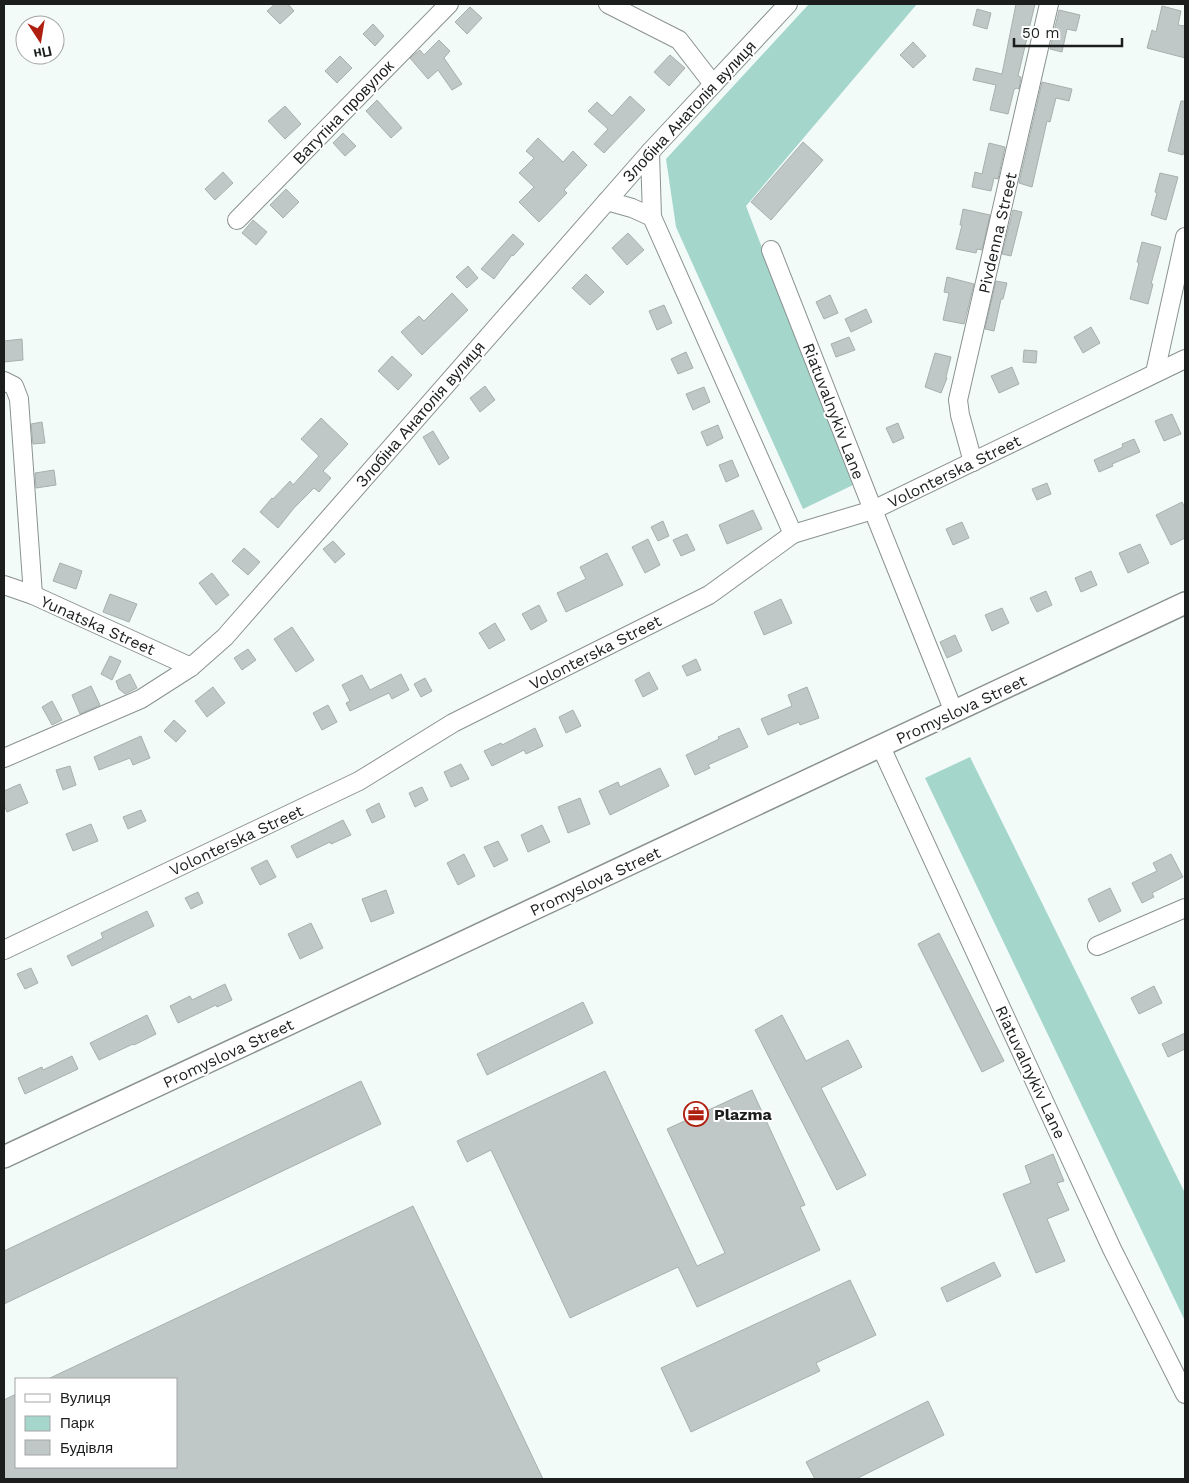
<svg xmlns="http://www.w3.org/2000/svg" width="1189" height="1483" font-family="'Work Sans',sans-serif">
  <rect width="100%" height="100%" fill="#f3fbf9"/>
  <g fill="#a5d6cc">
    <path d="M809 4H917L746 206 853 485 803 509 676 227 666 159Z"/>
    <path d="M970 757 1185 1193V1321L925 778Z"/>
  </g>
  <g fill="#bfc8c6" stroke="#a8b0ae">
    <path d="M275 4H288L294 11 280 24 267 11Z"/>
    <path d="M1016 4H1035L1018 76 1021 77 1019 89 1016 88 1014 90 1008 114 990 110 996 85 973 80 976 68 1002 74Z"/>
    <path d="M1162 6 1181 11 1178 25 1185 26V58L1147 48 1152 30 1156 32Z"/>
    <path d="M470 7 482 18 467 34 455 22Z"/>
    <path d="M977 9 991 13 987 29 973 25Z"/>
    <path d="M1059 10 1080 15 1076 31 1067 29 1062 52 1050 49Z"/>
    <path d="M373 24 384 36 375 46 363 34Z"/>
    <path d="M439 40 450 51 444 58 462 84 452 90 438 70 428 79 410 58 420 50 424 55Z"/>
    <path d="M913 42 926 56 913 68 900 55Z"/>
    <path d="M670 55 685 68 669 86 654 72Z"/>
    <path d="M340 56 352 68 337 83 325 71Z"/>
    <path d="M1042 82 1072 89 1069 101 1056 98 1050 122 1047 121 1032 187 1019 183Z"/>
    <path d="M630 96 645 110 604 153 594 144 608 129 588 111 597 102 612 116Z"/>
    <path d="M377 100 402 128 391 138 366 111Z"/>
    <path d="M1181 101H1185V148L1183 155 1168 151Z"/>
    <path d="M285 106 301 124 285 139 268 121Z"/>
    <path d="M343 133 356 146 345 156 333 143Z"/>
    <path d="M538 138 563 162 573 151 587 165 564 190 567 193 539 222 519 202 534 187 519 173 534 158 526 151Z"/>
    <path d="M803 142 823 160 771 220 751 202Z"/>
    <path d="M989 143 1005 147 998 179 994 178 991 191 972 187 975 172 982 174Z"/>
    <path d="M223 172 233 183 215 200 205 189Z"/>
    <path d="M1160 173 1178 177 1166 220 1151 215 1157 193 1155 192Z"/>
    <path d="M286 189 299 202 283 218 270 205Z"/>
    <path d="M963 209 990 215 982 250 977 249 976 253 956 249 962 225H960Z"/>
    <path d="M1013 210 1022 212 1011 256 1002 254Z"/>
    <path d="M253 220 267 232 256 245 242 233Z"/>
    <path d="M628 233 644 250 627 265 612 248Z"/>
    <path d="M513 234 524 244 513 256 512 255 494 279 481 269Z"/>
    <path d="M1142 242 1161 247 1151 284H1153L1148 304 1130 299 1139 263 1137 262Z"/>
    <path d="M468 266 478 278 467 288 456 277Z"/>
    <path d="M586 274 604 292 590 305 572 288Z"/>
    <path d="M947 277 974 284 964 324 943 320 949 293 944 292Z"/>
    <path d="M996 281 1007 283 1003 299H1001L994 331 985 329Z"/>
    <path d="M452 293 468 310 422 355 401 332 419 316 424 321Z"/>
    <path d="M830 295 838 313 824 319 816 302Z"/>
    <path d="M664 305 672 323 657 330 649 311Z"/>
    <path d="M866 309 872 322 851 332 845 319Z"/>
    <path d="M1091 327 1100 343 1083 353 1074 337Z"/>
    <path d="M849 337 855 350 836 357 831 344Z"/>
    <path d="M22 339 23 360 4 362V341Z"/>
    <path d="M1024 350 1037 351 1036 363 1023 362Z"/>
    <path d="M686 352 693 368 678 374 671 359Z"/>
    <path d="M935 353 951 357 946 377 947 378 941 393 925 387Z"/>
    <path d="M392 356 412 375 398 390 378 371Z"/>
    <path d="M1012 367 1019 384 999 393 991 376Z"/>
    <path d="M485 386 495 400 480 412 470 398Z"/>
    <path d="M704 387 710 402 693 410 686 394Z"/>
    <path d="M1172 414 1181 434 1164 441 1155 421Z"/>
    <path d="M321 418 348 444 323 471 331 478 319 492 314 488 294 508 278 528 260 512 272 498 273 499 290 481 293 485 319 456 301 439Z"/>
    <path d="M42 422 45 443 33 444 31 424Z"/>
    <path d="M898 423 904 438 893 443 886 428Z"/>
    <path d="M718 425 723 438 707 446 701 432Z"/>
    <path d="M433 431 449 458 439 465 423 437Z"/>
    <path d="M1134 439 1140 452 1112 464 1113 466 1099 472 1094 460 1123 447 1122 444Z"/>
    <path d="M732 460 739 476 726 482 719 465Z"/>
    <path d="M54 470 56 485 36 488 35 473Z"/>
    <path d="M1047 483 1051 494 1037 500 1032 489Z"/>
    <path d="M1182 502 1185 508V538L1171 545 1156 515Z"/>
    <path d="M753 510 762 529 727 544 719 525Z"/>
    <path d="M663 521 669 536 658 541 651 527Z"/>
    <path d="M962 522 969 538 953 545 946 529Z"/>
    <path d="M687 534 695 550 681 556 673 540Z"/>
    <path d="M648 539 660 565 645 573 632 547Z"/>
    <path d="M333 541 345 554 335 563 323 549Z"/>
    <path d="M1140 544 1149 563 1128 573 1119 553Z"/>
    <path d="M244 548 260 562 248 575 232 561Z"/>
    <path d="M607 553 623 585 566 612 557 593 586 579 580 567Z"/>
    <path d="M60 563 82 571 76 589 53 581Z"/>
    <path d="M1091 571 1097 585 1081 592 1075 578Z"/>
    <path d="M212 573 229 595 216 605 199 583Z"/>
    <path d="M1046 591 1052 605 1037 612 1030 598Z"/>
    <path d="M110 594 137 604 129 622 103 612Z"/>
    <path d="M781 599 792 623 764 635 754 612Z"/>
    <path d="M539 605 547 621 531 630 522 614Z"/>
    <path d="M1002 608 1009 623 992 631 985 615Z"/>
    <path d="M495 623 505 640 489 649 479 633Z"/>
    <path d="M292 627 314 660 296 672 274 639Z"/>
    <path d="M955 635 962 651 947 658 940 642Z"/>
    <path d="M248 649 256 660 242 670 234 658Z"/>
    <path d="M110 656 121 661 112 680 101 674Z"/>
    <path d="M696 659 701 670 687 676 682 666Z"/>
    <path d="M649 672 658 689 643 697 635 680Z"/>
    <path d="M130 674 137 688 125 694 119 689 116 681Z"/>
    <path d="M401 674 409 690 392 699 389 693 350 711 346 703 350 701 342 685 362 675 370 690Z"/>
    <path d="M425 678 432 691 421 697 414 684Z"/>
    <path d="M91 686 100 705 80 714 72 695Z"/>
    <path d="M213 687 225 703 207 717 195 701Z"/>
    <path d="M807 687 819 718 800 725 799 722 768 735 761 719 792 706 788 695Z"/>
    <path d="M52 701 62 720 52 725 42 707Z"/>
    <path d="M328 705 337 722 322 730 313 713Z"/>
    <path d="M573 710 581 726 566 733 559 717Z"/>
    <path d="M174 720 186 731 176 742 164 731Z"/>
    <path d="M535 728 543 746 526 754 524 750 492 766 484 751 501 743 502 745Z"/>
    <path d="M739 728 748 747 708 765 710 768 695 775 686 755 719 739 718 737Z"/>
    <path d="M141 736 150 758 133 765 130 758 99 770 94 757Z"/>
    <path d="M461 764 469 779 451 787 444 772Z"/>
    <path d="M70 766 76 785 63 790 56 770Z"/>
    <path d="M660 768 669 786 610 815 599 791 618 782 620 787Z"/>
    <path d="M20 784 28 803 7 812 4 805V791Z"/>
    <path d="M422 787 428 800 415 807 409 793Z"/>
    <path d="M580 798 590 824 568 833 558 807Z"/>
    <path d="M379 803 385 817 372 823 366 810Z"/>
    <path d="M141 810 146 821 128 829 123 817Z"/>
    <path d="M343 820 351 835 331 844 330 842 297 858 291 846Z"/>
    <path d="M91 824 98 841 73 851 66 834Z"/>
    <path d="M542 825 550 842 528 852 521 835Z"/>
    <path d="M498 841 508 860 494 867 484 847Z"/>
    <path d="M464 854 475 876 458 885 447 863Z"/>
    <path d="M1171 854 1183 877 1152 893 1154 897 1142 903 1132 883 1157 871 1153 863Z"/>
    <path d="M267 860 276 877 260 885 251 868Z"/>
    <path d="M1110 888 1121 911 1099 922 1088 899Z"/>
    <path d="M386 890 394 913 371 922 362 899Z"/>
    <path d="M198 892 203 903 191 909 185 898Z"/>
    <path d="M147 911 154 926 72 966 67 956 103 938 101 933Z"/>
    <path d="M311 923 323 948 300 959 288 934Z"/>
    <path d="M939 933 1004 1061 982 1072 918 944Z"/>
    <path d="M31 968 38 983 25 989 17 974Z"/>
    <path d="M225 984 232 1000 217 1007 216 1005 178 1023 170 1006 190 996 192 1000Z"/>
    <path d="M1154 986 1162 1003 1139 1014 1131 998Z"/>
    <path d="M583 1002 593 1023 487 1075 477 1054Z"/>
    <path d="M147 1015 156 1034 134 1045 133 1044 99 1060 90 1043Z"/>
    <path d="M782 1015 806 1061 848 1040 862 1067 821 1088 866 1175 837 1190 755 1030Z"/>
    <path d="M1185 1033V1049L1168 1057 1162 1044Z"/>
    <path d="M72 1056 78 1069 25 1094 18 1078 42 1067 43 1070Z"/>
    <path d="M605 1071 697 1266 725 1253 667 1129 752 1090 805 1205 800 1207 820 1250 697 1307 678 1267 570 1318 491 1150 467 1162 457 1141Z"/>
    <path d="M361 1081 381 1124 4 1304V1251Z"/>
    <path d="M1053 1154 1064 1181 1057 1183 1069 1210 1047 1219 1065 1261 1036 1273 1003 1194 1031 1183 1025 1166Z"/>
    <path d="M413 1206 543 1479H4V1400L16 1394V1467H176V1379H48Z"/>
    <path d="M994 1262 1001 1276 947 1302 941 1288Z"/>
    <path d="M850 1280 876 1335 816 1363 820 1371 691 1432 661 1368Z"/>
    <path d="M928 1401 944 1435 856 1479H815L806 1462Z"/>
  </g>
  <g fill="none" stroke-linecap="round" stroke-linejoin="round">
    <defs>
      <g id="minor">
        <path d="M608 4 679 40 713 84"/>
        <path d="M650 152 652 217 793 534"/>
        <path d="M607 201 632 208 652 217"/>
        <path d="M237 220 449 4"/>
        <path d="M771 250 873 510 954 712"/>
        <path d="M1155 373 1185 237"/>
        <path d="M4 381 14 386 19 399 33 595"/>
        <path d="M973 462 960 415 958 400 1049 4"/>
        <path d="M4 585 33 595 191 667"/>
        <path d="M881 747 1112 1249 1185 1394"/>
        <path d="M4 758 141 699 191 667 225 637 650 152 788 4"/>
        <path d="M1097 946 1185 908"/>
        <path d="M4 950 359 781 453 723 709 595 793 534 873 510 1185 359"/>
      </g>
      <path id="tertiary" d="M4 1157 291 1023 1185 603"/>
    </defs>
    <use href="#minor" stroke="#8a9290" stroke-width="20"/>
    <use href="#tertiary" stroke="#8a9290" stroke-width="24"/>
    <use href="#minor" stroke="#fff" stroke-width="18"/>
    <use href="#tertiary" stroke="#fff" stroke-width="21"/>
  </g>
  <defs>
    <symbol id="office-ring" viewBox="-11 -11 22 22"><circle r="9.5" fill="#fff" stroke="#af2011" stroke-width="1.5"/><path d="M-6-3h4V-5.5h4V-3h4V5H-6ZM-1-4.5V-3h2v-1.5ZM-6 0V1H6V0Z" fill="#af2011"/></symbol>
  </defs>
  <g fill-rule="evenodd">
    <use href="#office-ring" x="682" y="1100" width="28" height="28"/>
  </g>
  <g text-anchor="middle" stroke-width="4" stroke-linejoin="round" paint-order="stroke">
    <g font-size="16" fill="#1b1e1d" stroke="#fff">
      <text transform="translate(689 111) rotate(-47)" y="6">Злобіна Анатолія вулиця</text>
      <text transform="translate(343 112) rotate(-46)" y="6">Ватутіна провулок</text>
      <text transform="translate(997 233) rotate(-77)" y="6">Pivdenna Street</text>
      <text transform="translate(834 411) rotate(69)" y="6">Riatuvalnykiv Lane</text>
      <text transform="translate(420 414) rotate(-49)" y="6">Злобіна Анатолія вулиця</text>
      <text transform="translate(954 471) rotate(-26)" y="6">Volonterska Street</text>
      <text transform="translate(98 625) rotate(24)" y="6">Yunatska Street</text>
      <text transform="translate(595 652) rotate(-27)" y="6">Volonterska Street</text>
      <text transform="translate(961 709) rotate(-25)" y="6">Promyslova Street</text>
      <text transform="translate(236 840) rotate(-25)" y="6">Volonterska Street</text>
      <text transform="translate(595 881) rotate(-25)" y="6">Promyslova Street</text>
      <text transform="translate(228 1053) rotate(-25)" y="6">Promyslova Street</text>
      <text transform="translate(1031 1072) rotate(65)" y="6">Riatuvalnykiv Lane</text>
    </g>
    <g font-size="16" font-weight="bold" fill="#1b1e1d" stroke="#fff" text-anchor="start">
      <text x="714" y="1120">Plazma</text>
    </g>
  </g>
  <rect width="1189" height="1483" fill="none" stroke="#1b1e1d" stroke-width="10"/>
  <rect x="15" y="1378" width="162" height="90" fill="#ffffff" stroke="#a4a5a5"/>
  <rect x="25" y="1394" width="25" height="8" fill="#ffffff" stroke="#a4a5a5"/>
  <text x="60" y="1403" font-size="15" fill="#1b1e1d">Вулиця</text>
  <rect x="25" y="1416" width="25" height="15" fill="#a5d6cc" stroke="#a4a5a5"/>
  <text x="60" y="1428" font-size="15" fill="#1b1e1d">Парк</text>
  <rect x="25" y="1440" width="25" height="15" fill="#bfc8c6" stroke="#a4a5a5"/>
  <text x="60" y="1453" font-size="15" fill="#1b1e1d">Будівля</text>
  <g transform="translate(40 40) rotate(168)"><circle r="24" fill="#ffffff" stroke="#a4a5a5"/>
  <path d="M0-4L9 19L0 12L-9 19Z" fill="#af2011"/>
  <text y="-8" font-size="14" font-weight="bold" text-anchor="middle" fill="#1b1e1d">Пн</text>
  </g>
  <path d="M1014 38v8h108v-8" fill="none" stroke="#1b1e1d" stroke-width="2.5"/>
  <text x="1022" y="38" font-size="15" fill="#1b1e1d" stroke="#ffffff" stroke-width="4" paint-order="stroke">50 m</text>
</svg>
